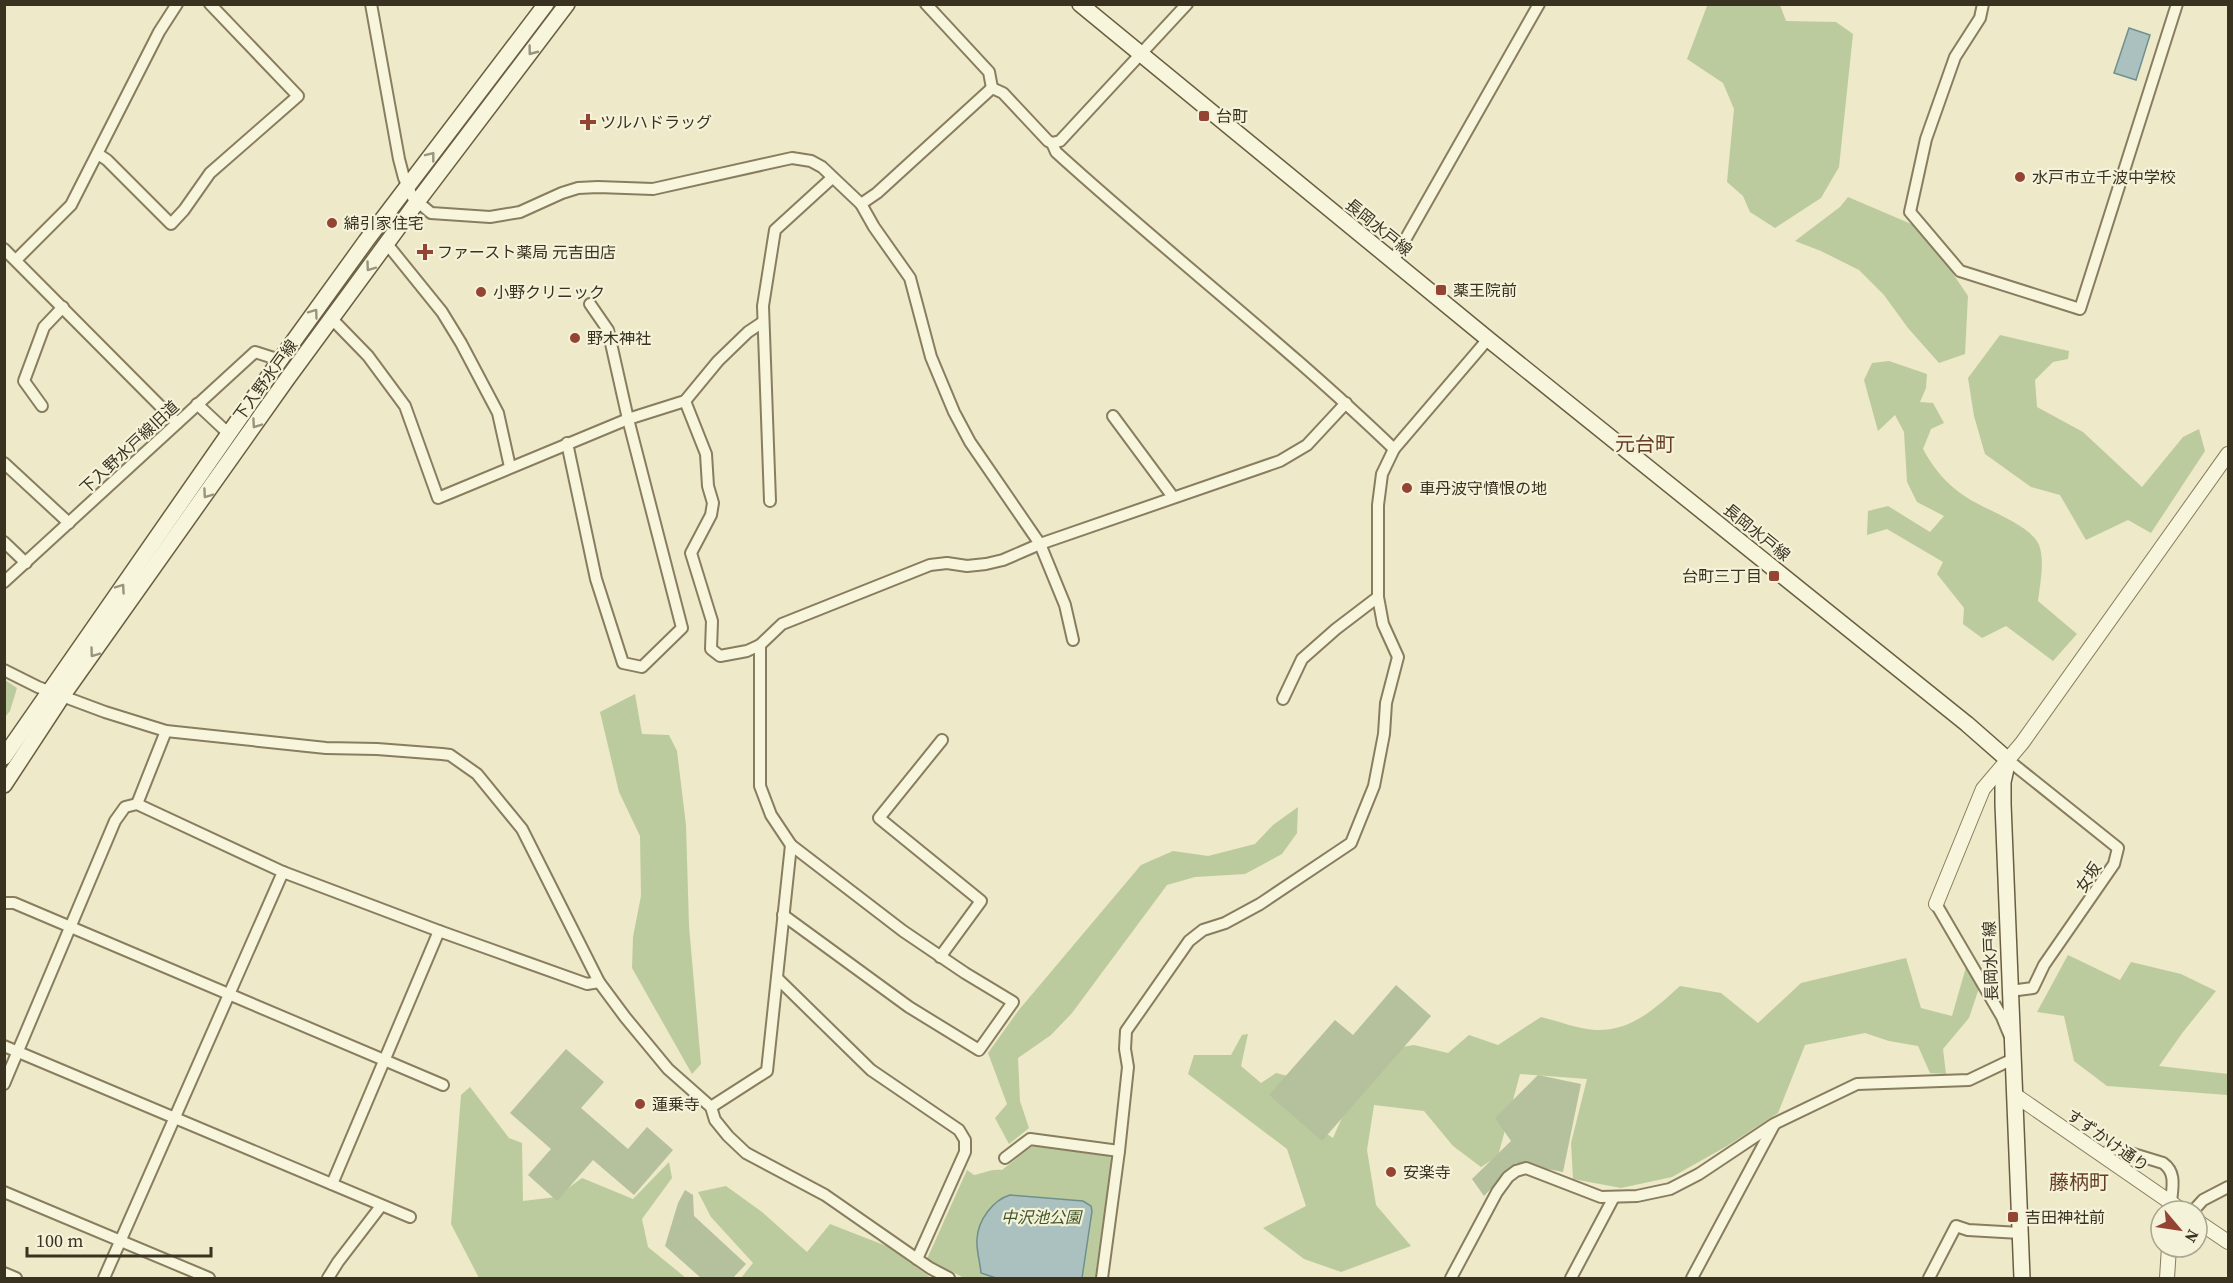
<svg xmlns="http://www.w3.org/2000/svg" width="2233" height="1283" font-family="'Source Serif 4','Noto Sans JP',serif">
  <rect width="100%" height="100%" fill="#ede9c9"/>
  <g fill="#bccb9d">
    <path d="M1703 5H1780L1786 21 1836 22 1853 34 1839 167 1821 198 1775 228 1750 212 1743 196 1727 182 1734 109 1723 83 1687 59 1707 6Z"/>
    <path d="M1848 197 1916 226 1941 256 1968 296 1965 354 1939 363 1908 328 1884 295 1859 270 1821 251 1795 241 1840 207Z"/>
    <path d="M2000 335 2069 351 2068 359 2053 362 2035 380 2037 407 2083 432 2142 487 2183 437 2199 429 2205 451 2151 533 2128 520 2086 540 2060 495 2031 487 1985 454 1974 416 1968 378Z"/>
    <path d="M1889 361 1927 374 1926 388 1920 402 1933 403 1944 423 1931 429 1923 449C1933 468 1947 485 1966 497 1985 510 2030 524 2039 545 2045 560 2040 585 2038 601L2077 634 2053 661 2006 626 1982 638 1963 624 1964 608 1937 574 1943 562 1887 529 1867 535 1868 511 1888 506 1930 532 1944 516 1917 502 1907 482 1904 432 1895 415 1878 431 1864 380 1872 363Z"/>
    <path d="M5 680 17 688 10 711 5 717Z"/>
    <path d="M635 694 642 734 669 735 677 751 686 825 689 926 701 1064 692 1074 632 968 633 937 641 896 640 836 619 792 600 712Z"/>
    <path d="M1298 807 1297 833 1282 854 1245 874 1195 877 1167 885 1072 1013 1051 1035 1018 1058 1020 1101 1029 1128 1009 1144 995 1118 1007 1104 988 1053 1018 1011 1141 865 1173 851 1208 856 1255 844 1273 825Z"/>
    <path d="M2068 955 2120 980 2131 962 2181 974 2216 991 2183 1032 2159 1066 2228 1074V1095L2107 1086 2074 1061 2064 1016 2037 1012Z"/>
    <path d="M1906 958 1921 1008 1952 1016 1966 967 1979 988 1969 1018 1943 1049 1946 1074 1930 1073 1918 1046 1889 1041 1865 1033 1805 1045 1778 1113 1727 1146 1672 1177 1621 1188 1573 1179 1571 1143 1587 1079 1520 1074 1498 1156 1481 1167 1453 1146 1424 1111 1374 1105 1367 1150 1376 1205 1411 1246 1341 1272 1304 1259 1263 1228 1306 1206 1287 1149 1188 1074 1194 1055H1231L1242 1035 1248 1034 1241 1066 1261 1083 1276 1073 1288 1076 1270 1096 1333 1138 1371 1052 1414 1045 1448 1053 1469 1035 1498 1045 1541 1017C1558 1021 1578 1029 1595 1030 1630 1032 1656 1008 1680 986L1721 993 1758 1023 1801 983Z"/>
    <path d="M470 1087 509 1138 522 1143 523 1201 556 1197 582 1178 633 1199 669 1162 672 1178 642 1219 648 1247 686 1278H479L451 1224 461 1095Z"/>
    <path d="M1032 1146 1109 1156 1114 1161 1103 1220 1096 1278H964L927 1259 967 1170 974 1175C986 1173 989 1169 1002 1170Z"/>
    <path d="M726 1186 762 1212 807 1252 830 1224 889 1247 931 1278H741L753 1263 711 1217 698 1192Z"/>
  </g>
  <g fill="#b5c09c">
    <path d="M1396 985 1431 1016 1322 1141 1269 1095 1335 1020 1353 1035Z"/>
    <path d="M566 1049 604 1082 581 1108 628 1149 647 1127 673 1150 634 1195 593 1160 557 1201 528 1175 551 1149 510 1113Z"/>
    <path d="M1538 1075 1581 1084 1563 1172 1516 1163 1484 1196 1472 1179 1511 1141 1495 1118Z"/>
    <path d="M685 1190 693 1195 694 1216 746 1264 733 1278H701L665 1246 678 1203Z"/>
  </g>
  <g fill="#aac1bf" stroke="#70908e" stroke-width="1.5">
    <path d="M2129 28 2150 35 2136 80 2114 73Z"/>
    <path d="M1010 1195 1083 1201 1091 1206 1092 1211 1082 1278H996L981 1273C980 1262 976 1249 977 1239 978 1220 993 1200 1010 1195Z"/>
  </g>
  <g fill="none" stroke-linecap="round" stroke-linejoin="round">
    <defs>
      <g id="minor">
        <path d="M371 4 399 159 404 178 413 198 431 213 490 217 520 212 562 193 578 188 598 187 653 189 792 158 811 161 822 167 861 204 877 193 992 88 1003 93 1048 141 1052 143 1060 141 1187 4"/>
        <path d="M926 4 989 72 992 88"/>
        <path d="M1983 4 1980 18 1955 57 1926 139 1910 212 1960 271 2080 309 2177 4"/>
        <path d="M1052 143 1056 152C1167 253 1286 345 1394 449"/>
        <path d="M98 154 107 160 171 224 184 210 210 173 298 96 210 4"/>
        <path d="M861 204 874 227 910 278 931 357 954 412 970 442 1040 544 1065 605 1073 640"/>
        <path d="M387 244 442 312 461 343 498 413 510 467"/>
        <path d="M4 249 177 423"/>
        <path d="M16 260 71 205 159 32 177 4"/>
        <path d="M1393 261 1539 4"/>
        <path d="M332 319 368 356 405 406 438 498 628 419 685 401 718 361 748 332 763 322"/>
        <path d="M685 401 706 454 708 486 713 503 711 515 691 553 712 621 711 649 720 656 747 651 760 645 782 624 930 565 947 563 967 566 986 564 1003 560 1040 544 1280 461 1307 445 1346 403"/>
        <path d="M197 404 229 434"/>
        <path d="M42 406 24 381 44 327 63 307"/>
        <path d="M1113 416 1173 497"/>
        <path d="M567 443 596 579 623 663 642 667 682 628 628 419 608 330 590 304"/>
        <path d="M4 463 69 523"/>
        <path d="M770 501 763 306 775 230 832 178"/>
        <path d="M4 542 26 563"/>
        <path d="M4 582 255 352 280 360"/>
        <path d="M760 645V786L771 815 791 845 903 931 965 973 1013 1002 979 1050 909 1007 783 915"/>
        <path d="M4 670 38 687 105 712 166 731 326 748 377 749 442 754 450 755 477 774 522 829 599 982 625 1017 668 1069 711 1107 715 1120 728 1136 746 1153 825 1195 930 1268 949 1278"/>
        <path d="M1283 699 1302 659 1336 629 1378 597"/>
        <path d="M2008 760 2118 848 2114 864 2044 965 2033 988 2010 991"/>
        <path d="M137 804 166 731"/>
        <path d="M4 903H14L443 1085"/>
        <path d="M1936 904 2002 1017 2009 1034"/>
        <path d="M940 957 981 901 879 818 942 740"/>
        <path d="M777 978 871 1070 959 1130 965 1140V1152L917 1259"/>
        <path d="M4 1046 410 1217"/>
        <path d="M4 1084 115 821 125 807 137 804 283 872 439 931 587 984 599 982"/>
        <path d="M711 1107 767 1071 791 845"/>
        <path d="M2101 1155 2111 1150 2117 1149 2163 1163C2177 1173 2172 1188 2171 1203"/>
        <path d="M1005 1158 1030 1139 1119 1151"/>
        <path d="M332 1184 439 931"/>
        <path d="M4 1192 209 1278"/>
        <path d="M2193 1211 2203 1200 2228 1187"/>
        <path d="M4 1273 16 1278"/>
        <path d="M104 1278 283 872"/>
        <path d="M328 1278 338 1262 381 1206"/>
        <path d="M1102 1278 1119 1151 1128 1067 1125 1049 1126 1031 1189 941 1203 930 1225 923 1260 904 1351 843 1374 786 1384 734 1386 703 1398 657 1383 624 1378 597V505L1382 474 1394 449 1488 339"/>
        <path d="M1451 1278 1497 1192 1508 1177 1516 1171 1526 1168 1601 1197 1637 1196 1670 1189 1699 1174 1774 1124 1857 1084 1969 1080 2013 1059"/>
        <path d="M1571 1278 1614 1197"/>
        <path d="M1692 1278 1774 1125"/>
        <path d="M1929 1278 1956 1226 1968 1230 2020 1233"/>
      </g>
      <g id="tertiary">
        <path d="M1936 904 1983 789 2022 743 2228 454"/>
        <path d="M2015 1095 2183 1211"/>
        <path d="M2197 1221 2228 1242"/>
        <path d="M2167 1278 2169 1247"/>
      </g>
      <g id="secondary">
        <path d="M1080 4 1488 339 1967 724 2008 760 2003 782V804L2022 1278"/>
        <path d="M4 757 280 360 366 241 546 4"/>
        <path d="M4 785 63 695 287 379 417 202 567 4"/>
      </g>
    </defs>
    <use href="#minor" stroke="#887d5f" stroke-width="14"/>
    <use href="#tertiary" stroke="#887d5f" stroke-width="16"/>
    <use href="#secondary" stroke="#6a5e42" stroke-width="18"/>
    <use href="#minor" stroke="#f7f5dc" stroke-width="10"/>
    <use href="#tertiary" stroke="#f7f5dc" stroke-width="14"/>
    <use href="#secondary" stroke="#f7f5dc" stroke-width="15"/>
  </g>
  <defs><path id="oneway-chevron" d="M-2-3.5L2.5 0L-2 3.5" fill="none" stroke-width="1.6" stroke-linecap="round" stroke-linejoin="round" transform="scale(1.5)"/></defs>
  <g stroke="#98947e">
    <use href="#oneway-chevron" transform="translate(532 51) rotate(127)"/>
    <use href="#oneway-chevron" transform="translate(431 156) rotate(-52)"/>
    <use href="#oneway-chevron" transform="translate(370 267) rotate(126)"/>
    <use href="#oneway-chevron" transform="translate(314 313) rotate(-54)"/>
    <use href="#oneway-chevron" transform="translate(256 424) rotate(125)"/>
    <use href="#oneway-chevron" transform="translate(207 494) rotate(125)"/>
    <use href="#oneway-chevron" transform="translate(121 588) rotate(-55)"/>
    <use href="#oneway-chevron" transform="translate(94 653) rotate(126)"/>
  </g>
  <g fill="#944432" stroke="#f4f2d9" stroke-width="2">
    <rect x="1198" y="110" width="12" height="12" rx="3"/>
    <path d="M585 113h6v6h6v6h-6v6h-6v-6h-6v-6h6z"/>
    <circle cx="2020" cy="177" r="6"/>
    <circle cx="332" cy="223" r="6"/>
    <path d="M422 243h6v6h6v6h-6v6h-6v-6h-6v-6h6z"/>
    <rect x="1435" y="284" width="12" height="12" rx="3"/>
    <circle cx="481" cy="292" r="6"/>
    <circle cx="575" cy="338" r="6"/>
    <circle cx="1407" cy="488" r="6"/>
    <rect x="1768" y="570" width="12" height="12" rx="3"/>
    <circle cx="640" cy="1104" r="6"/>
    <circle cx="1391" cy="1172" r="6"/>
    <rect x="2007" y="1211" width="12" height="12" rx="3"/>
  </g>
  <g text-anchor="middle" stroke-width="4.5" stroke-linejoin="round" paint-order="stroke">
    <g font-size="16" fill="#3a3221" stroke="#f4f2d9" text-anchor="start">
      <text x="1216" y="122">台町</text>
      <text x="600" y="128">ツルハドラッグ</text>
      <text x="2032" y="183">水戸市立千波中学校</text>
      <text x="344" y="229">綿引家住宅</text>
      <text x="437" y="258">ファースト薬局 元吉田店</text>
      <text x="1453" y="296">薬王院前</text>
      <text x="493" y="298">小野クリニック</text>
      <text x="587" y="344">野木神社</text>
      <text x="1419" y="494">車丹波守憤恨の地</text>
      <text x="1762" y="582" text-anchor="end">台町三丁目</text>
      <text x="652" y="1110">蓮乗寺</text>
      <text x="1403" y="1178">安楽寺</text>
      <text x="2025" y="1223">吉田神社前</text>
    </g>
    <g font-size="16" fill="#3a3221" stroke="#f4f2d9">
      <text transform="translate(1379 227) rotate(39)" y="6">長岡水戸線</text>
      <text transform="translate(265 380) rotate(-54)" y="6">下入野水戸線</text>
      <text transform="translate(129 447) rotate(-43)" y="6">下入野水戸線旧道</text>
      <text transform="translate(1757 532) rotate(39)" y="6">長岡水戸線</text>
      <text transform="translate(2088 877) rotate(-57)" y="6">女坂</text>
      <text transform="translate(1990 961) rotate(-92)" y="6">長岡水戸線</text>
      <text transform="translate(2108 1140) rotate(35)" y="6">すずかけ通り</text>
    </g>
    <g font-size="16" font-style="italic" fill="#415529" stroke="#f4f2d9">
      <text x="1041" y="1223">中沢池公園</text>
    </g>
    <g font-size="20" fill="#643d23" stroke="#f4f2d9">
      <text x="1645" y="451">元台町</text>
      <text x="2079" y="1189">藤柄町</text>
    </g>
  </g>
  <rect width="2233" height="1283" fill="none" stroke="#3a3221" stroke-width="12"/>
  <g transform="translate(2179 1229) rotate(119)"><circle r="28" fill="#f4f2d9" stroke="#aaa58f" stroke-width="1.5"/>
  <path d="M0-4.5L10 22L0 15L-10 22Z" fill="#944432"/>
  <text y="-9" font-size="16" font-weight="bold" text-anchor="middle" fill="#3a3221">N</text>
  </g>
  <path d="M27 1247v9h184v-9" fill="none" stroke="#3a3221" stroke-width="3"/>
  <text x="36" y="1247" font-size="18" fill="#3a3221" stroke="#f4f2d9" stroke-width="4.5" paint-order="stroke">100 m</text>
</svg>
